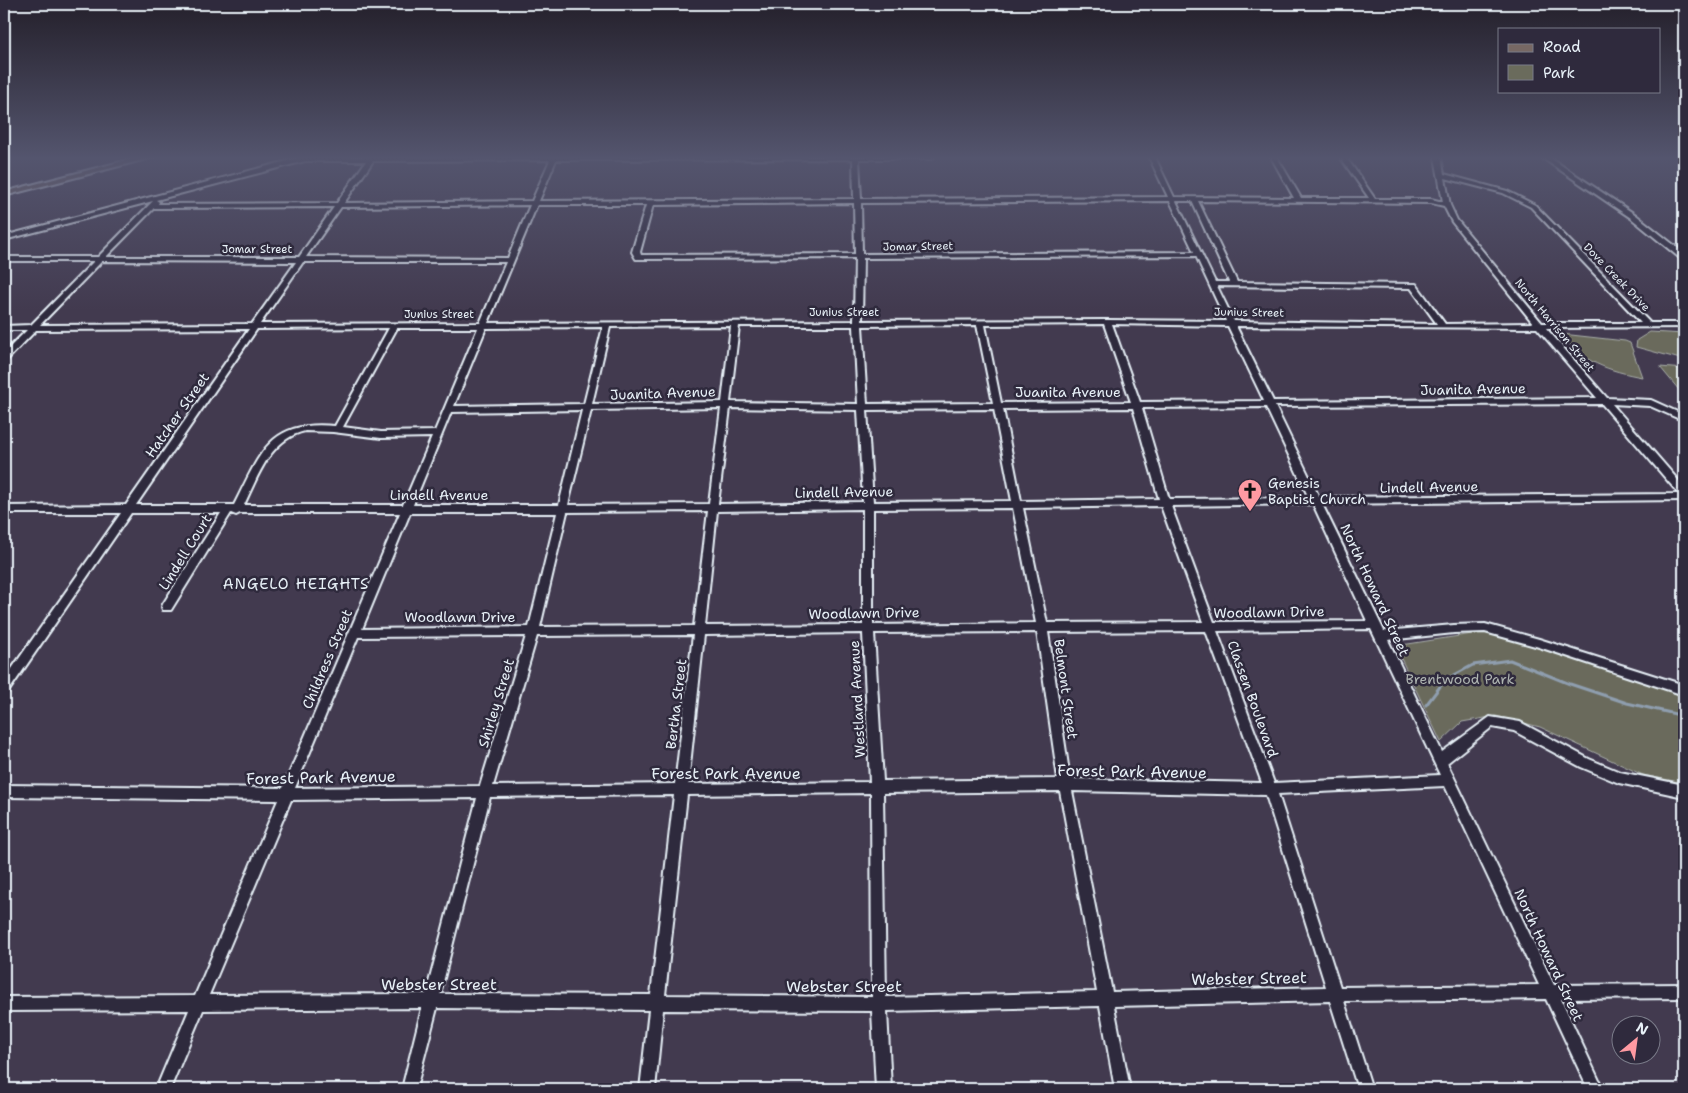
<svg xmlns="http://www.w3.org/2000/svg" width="1688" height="1093" font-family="'Shantell Sans',sans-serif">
  <rect width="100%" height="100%" fill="#423a4f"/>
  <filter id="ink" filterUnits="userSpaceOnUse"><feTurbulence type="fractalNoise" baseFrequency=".02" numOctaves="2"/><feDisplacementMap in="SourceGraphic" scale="10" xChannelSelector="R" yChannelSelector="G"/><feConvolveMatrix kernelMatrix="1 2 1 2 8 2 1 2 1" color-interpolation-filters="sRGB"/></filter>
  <g filter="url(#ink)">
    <g fill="#6a6b5c" stroke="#a9aeaa">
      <path d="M1650 332 1684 334V360L1636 347 1637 340Z"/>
      <path d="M1562 334 1625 341 1630 343 1642 377C1610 371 1580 362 1562 334Z"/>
      <path d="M1660 367 1684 369V396Z"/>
      <path d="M1485 632 1532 644 1684 696V783L1643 775 1540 727 1496 716 1462 722 1441 742 1395 646Z"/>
    </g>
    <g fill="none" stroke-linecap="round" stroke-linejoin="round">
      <path stroke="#8f9eaf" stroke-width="3" d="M1426 705 1445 680 1473 665 1510 660 1570 684 1627 703 1684 716"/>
      <defs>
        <g id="minor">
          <path d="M934 157 931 159H859L861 199 1168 197 1149 157H1155L1174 197 1294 198 1271 157H1277L1301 198H1369L1340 157H1346L1375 199H1431L1443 202 1435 157H1441L1444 174 1507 191 1535 205 1650 323H1684V327L1546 328 1607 398 1651 400 1684 415V421L1650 406 1612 404 1684 487V500L1322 504 1384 631 1454 625 1485 624 1539 639 1684 685V695L1539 647 1485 632 1454 633 1388 640 1442 752 1490 717 1520 722 1589 759 1620 772 1684 785V797L1619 783 1581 767 1514 731 1492 727 1447 763 1554 985 1684 984V998L1561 999 1603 1089H1588L1546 999 1344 1001 1372 1089H1358L1330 1001 1114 1006 1130 1089H1115L1100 1006 887 1011 891 1089H876L872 1011 663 1010 655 1089H640L649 1010 437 1008 416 1089H402L422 1008 203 1010 170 1089H156L189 1010 4 1011V997L195 996 278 800 4 797V785L283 788 400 513H240L236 515 231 513 171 610H163L162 607 163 604 221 513H131L8 692 4 694V680L121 513H4V506L126 505 249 329 36 330 7 360H4V353L27 330H4V326L31 325 94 261H4V257H98L153 201 4 240V236L302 157ZM853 159 854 199 539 201 556 160ZM550 160 532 201 344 203 373 161ZM305 161H366L337 203 158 204 159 202 156 200ZM1445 178 1503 193 1531 207 1641 323H1542L1457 220 1450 205ZM1170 201 1194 252 862 254 861 203ZM1176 201H1192L1229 282H1215ZM1198 201 1431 203 1444 206 1452 222 1533 323 1445 324 1416 284H1413L1237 282ZM854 203 855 254 641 255 640 252 653 205ZM530 205 508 258 306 257 341 207ZM537 205H646L632 252 636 259H639L855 258 854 321 488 323ZM334 207 299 257H106L154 208ZM1196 256 1226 321 1107 320 862 321 863 258ZM102 261 296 262 252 324 40 325ZM303 262H506L480 323 260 324ZM1217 286 1411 288 1437 324 1234 321ZM1104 324 1131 402 1001 403 985 325ZM1112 324 1228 326 1264 401 1140 402ZM977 325 993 403 867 404 862 326ZM731 326 722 402 592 404 610 327ZM739 326H854L858 404 730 402ZM1236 326 1537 328 1597 398 1273 401ZM603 327 584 404 454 406 486 328ZM389 328 335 426C268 419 260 455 234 505H136L257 329ZM397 328H478L435 431 381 432 343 427ZM1602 404 1679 494 1319 497 1275 406ZM1266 407 1309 498 1169 499 1142 408ZM721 408 709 504 568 505 591 410ZM730 408 858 410 863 502 718 504ZM1133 408 1159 499 1021 501 1003 409ZM994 409 1012 501 873 502 867 410ZM582 410 559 505H413L451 412ZM305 431 333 432 381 438 432 437 403 505H244C258 476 270 439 305 431ZM1313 504 1367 621 1214 622 1171 506ZM1161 506 1203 622 1047 623 1023 508ZM1013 508 1036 623 873 625V509ZM863 509V625L705 626 717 511ZM708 511 694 626 540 627 567 512ZM410 513H557L529 627 362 629ZM1371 629 1440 775 1274 783 1217 631ZM1206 631 1262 783 1070 779 1048 632ZM1037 632 1058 779 883 781 874 633ZM863 633 870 782 688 784 704 635ZM693 635 675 784 493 786 537 636ZM526 636 480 786 295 788 358 637ZM1445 786 1539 985 1340 987 1278 794ZM1060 791 1097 992 886 997 883 793ZM1072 791 1266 795 1326 987 1112 992ZM871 793 872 997 665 995 687 795ZM674 795 651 995 440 994 490 797ZM477 798 426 994 209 995 291 800Z"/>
          <path d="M1541 157H1549L1636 215 1684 253V259H1681L1631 218Z"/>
        </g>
        <path id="major" d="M139 157H154L4 196V192Z"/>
      </defs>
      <use href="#minor" stroke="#e8f1f8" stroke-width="4"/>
      <use href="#major" stroke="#e8f1f8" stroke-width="4"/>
      <use href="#minor" fill="#2f2a3d" fill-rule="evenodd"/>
      <use href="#major" fill="#776864" fill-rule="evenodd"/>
    </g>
  </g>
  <linearGradient id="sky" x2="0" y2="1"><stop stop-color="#24202b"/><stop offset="0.51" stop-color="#54556e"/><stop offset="1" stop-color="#54556e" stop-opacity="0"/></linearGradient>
  <rect width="1688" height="310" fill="url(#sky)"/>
  <defs>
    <symbol id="church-pin" viewBox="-11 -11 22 30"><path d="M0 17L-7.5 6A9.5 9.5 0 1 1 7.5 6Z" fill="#ff9aa2" stroke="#2f2a3d"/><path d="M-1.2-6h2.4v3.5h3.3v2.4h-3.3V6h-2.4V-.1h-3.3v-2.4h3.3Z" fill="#111"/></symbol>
  </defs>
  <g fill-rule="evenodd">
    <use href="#church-pin" x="1236" y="477" width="28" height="38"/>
  </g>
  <g text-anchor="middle" stroke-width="5" stroke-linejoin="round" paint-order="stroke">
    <g font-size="11" fill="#e8f1f8" stroke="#2f2a3d">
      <text transform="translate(918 246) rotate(-1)" y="4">Jomar Street</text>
      <text x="257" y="253">Jomar Street</text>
      <text transform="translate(1617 277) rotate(46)" y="4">Dove Creek Drive</text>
      <text x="844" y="316">Junius Street</text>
      <text transform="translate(1249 312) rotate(1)" y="4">Junius Street</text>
      <text x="439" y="318">Junius Street</text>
      <text transform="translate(1555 325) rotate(50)" y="4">North Harrison Street</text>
    </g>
    <g font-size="14" fill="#e8f1f8" stroke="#2f2a3d">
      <text transform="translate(1473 389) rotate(-1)" y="5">Juanita Avenue</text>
      <text x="1068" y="397">Juanita Avenue</text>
      <text transform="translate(663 393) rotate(-2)" y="5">Juanita Avenue</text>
      <text transform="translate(177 415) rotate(-55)" y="5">Hatcher Street</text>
      <text transform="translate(1429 487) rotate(-1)" y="5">Lindell Avenue</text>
      <text transform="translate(844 492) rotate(-1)" y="5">Lindell Avenue</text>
      <text x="439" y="500">Lindell Avenue</text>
      <text transform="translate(185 552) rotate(-58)" y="5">Lindell Court</text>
      <text transform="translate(1375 590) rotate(65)" y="5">North Howard Street</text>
      <text transform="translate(1269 612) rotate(-1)" y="5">Woodlawn Drive</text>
      <text transform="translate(864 613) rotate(-1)" y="5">Woodlawn Drive</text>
      <text x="460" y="622">Woodlawn Drive</text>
      <text transform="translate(327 659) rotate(-67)" y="5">Childress Street</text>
      <text transform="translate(1066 689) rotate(82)" y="5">Belmont Street</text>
      <text transform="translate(857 699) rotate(-93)" y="5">Westland Avenue</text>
      <text transform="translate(1253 699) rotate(70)" y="5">Classen Boulevard</text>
      <text transform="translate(496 703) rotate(-73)" y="5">Shirley Street</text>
      <text transform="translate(676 704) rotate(-83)" y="5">Bertha Street</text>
      <text transform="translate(1549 955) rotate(65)" y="5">North Howard Street</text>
    </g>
    <g font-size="14" fill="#e8f1f8" stroke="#2f2a3d" text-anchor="start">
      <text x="1268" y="488">Genesis<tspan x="1268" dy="16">Baptist Church</tspan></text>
    </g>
    <g font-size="14" fill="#afb5b2" stroke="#2f2a3d">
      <text x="1460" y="684">Brentwood Park</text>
    </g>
    <g font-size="15" letter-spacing="1" fill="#e8f1f8" stroke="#2f2a3d">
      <text x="296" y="589">ANGELO HEIGHTS</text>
    </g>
    <g font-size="16" fill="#e8f1f8" stroke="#2f2a3d">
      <text transform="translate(1132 771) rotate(1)" y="6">Forest Park Avenue</text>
      <text x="726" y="779">Forest Park Avenue</text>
      <text transform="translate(321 777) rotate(-1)" y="6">Forest Park Avenue</text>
      <text transform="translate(1249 978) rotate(-1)" y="6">Webster Street</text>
      <text x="439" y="990">Webster Street</text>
      <text x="844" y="992">Webster Street</text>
    </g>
  </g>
  <rect width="1688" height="1093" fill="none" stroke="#2f2a3d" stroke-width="20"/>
  <rect x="10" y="10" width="1668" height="1073" fill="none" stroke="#e8f1f8" stroke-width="2" filter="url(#ink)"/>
  <rect x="1498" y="28" width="162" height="65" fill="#2f2a3d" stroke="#797a88"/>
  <rect x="1508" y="44" width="25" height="8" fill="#776864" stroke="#797a88"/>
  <text x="1543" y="52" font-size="15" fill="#e8f1f8">Road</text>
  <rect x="1508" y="65" width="25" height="15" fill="#6a6b5c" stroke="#797a88"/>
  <text x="1543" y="78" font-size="15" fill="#e8f1f8">Park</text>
  <g transform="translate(1636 1040) rotate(29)"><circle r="24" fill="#2f2a3d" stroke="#797a88"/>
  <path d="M0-4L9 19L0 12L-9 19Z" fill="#ff9aa2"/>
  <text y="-8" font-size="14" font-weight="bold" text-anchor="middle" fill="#e8f1f8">N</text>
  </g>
</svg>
